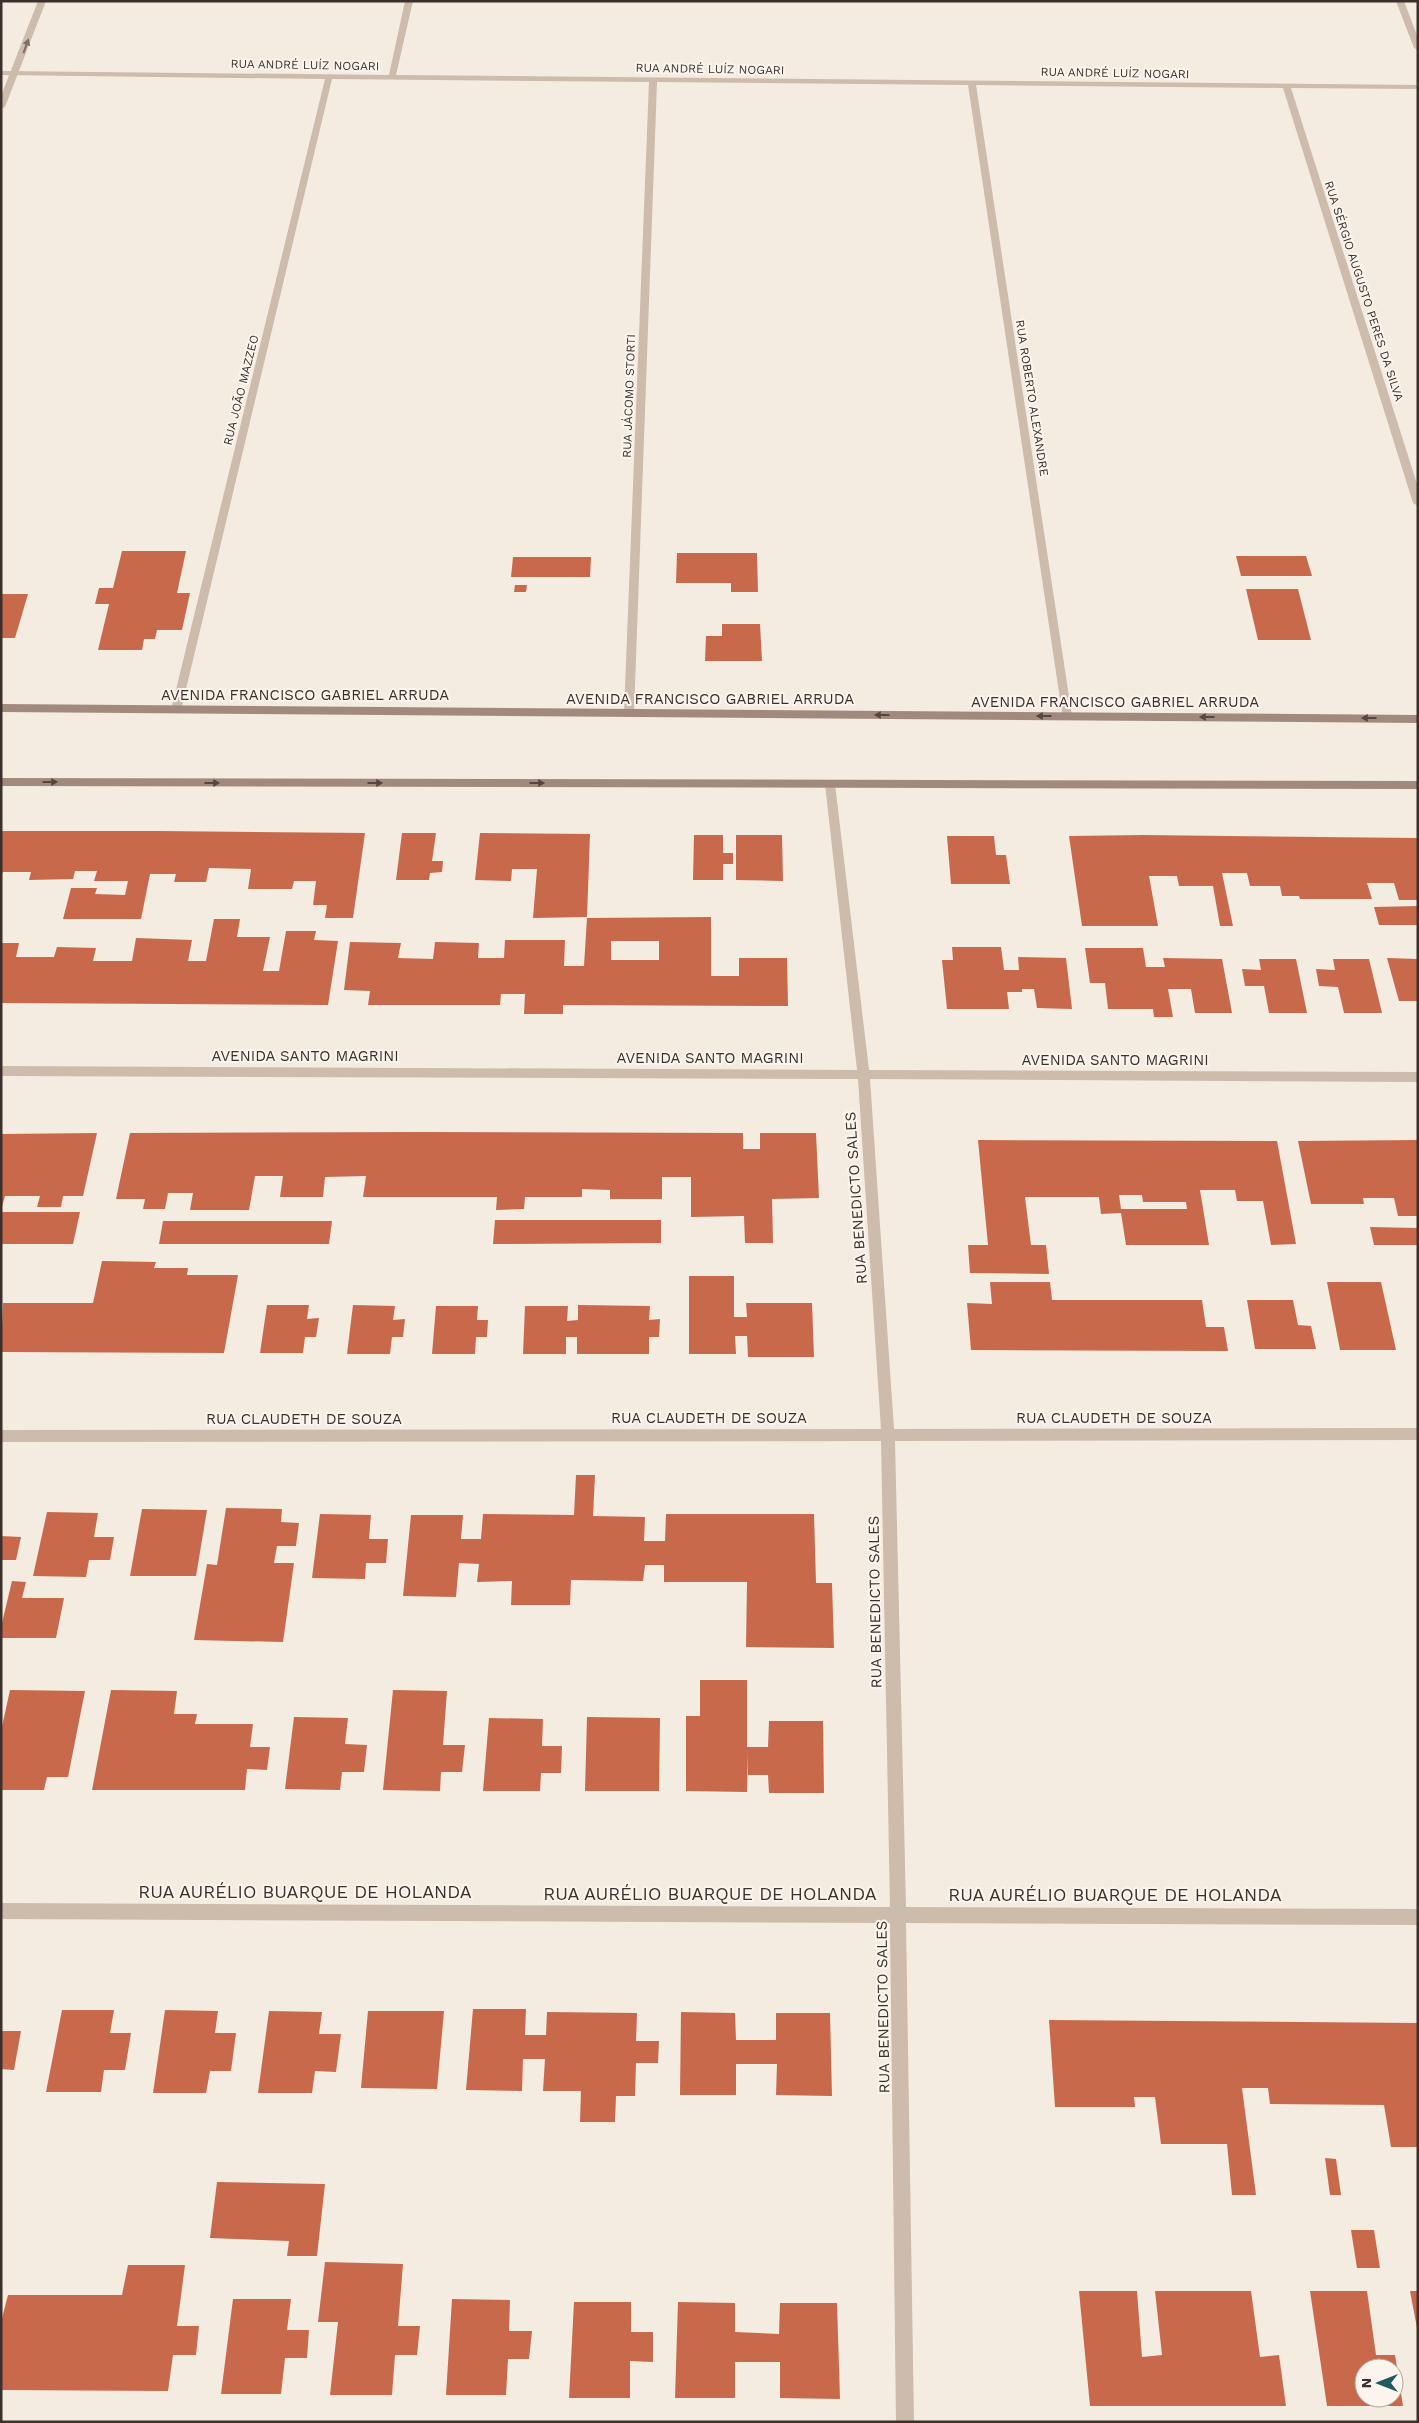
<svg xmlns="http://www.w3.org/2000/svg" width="1419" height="2423" font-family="'Work Sans',sans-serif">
  <rect width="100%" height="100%" fill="#f4ebe1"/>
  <g fill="#c8694b" fill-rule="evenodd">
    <path d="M122 551H186L177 593H190L182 630H157L155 639H144L142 650H98L109 604H95L99 588H113Z"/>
    <path d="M677 553H757L758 592H731V583H676Z"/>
    <path d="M1236 556H1306L1312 576H1241Z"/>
    <path d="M513 557H591L590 577H511Z"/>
    <path d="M515 585H527L526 592H514Z"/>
    <path d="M1246 589H1298L1311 640H1258Z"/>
    <path d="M1 594H28L15 638H1Z"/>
    <path d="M722 624H760L762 661H705L706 636H722Z"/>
    <path d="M1 831H159L365 833 353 918H325L327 905H313L316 881H294L292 889H248L251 869 209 868 206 882H174L176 874H150L141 919H63L71 888H97L95 894 125 895 128 881H94L97 871H75L73 879 29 880 31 872H3L1 876Z"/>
    <path d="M402 833H436L432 861H443L442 872 430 873 429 880H396Z"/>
    <path d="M480 833 590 834 587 917 533 918 537 869H512L511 881 475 880Z"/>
    <path d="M694 835H723V853H733V864H723V880H693Z"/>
    <path d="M736 835H782L783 881 736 880Z"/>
    <path d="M1143 835 1418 838V900H1399L1394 883H1367L1372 899H1300L1299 896H1282L1280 886H1250L1247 873H1222L1233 926H1220L1213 886H1179L1177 876H1149L1158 926H1082L1069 836Z"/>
    <path d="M947 836H994L996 855H1006L1010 884H951Z"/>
    <path d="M1418 906V925H1379L1374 907Z"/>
    <path d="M711 917V976H739V958H787L788 1006 563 1005V1014H524L525 994H501L500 1005H368L370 991 344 990 350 942 401 943 398 958 433 959 435 942 479 943 478 958H504L505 940H565L564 966H584L587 918ZM611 941H659V960H611Z"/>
    <path d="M214 919H240L237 937H270L263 971H279L286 931H316L314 940 338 941 328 1005 1 1003V943H19L16 957H54L57 947 96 948 93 961H132L136 938 192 940 188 961H206Z"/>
    <path d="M952 947H1001L1004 970H1019L1018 957 1066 958 1072 1009 1037 1008 1034 989H1022V992H1007L1009 1009H947L942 960H953Z"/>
    <path d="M1085 948H1143L1146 967H1165L1163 958 1222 959 1232 1013H1195L1191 989H1168L1173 1017H1154L1153 1009H1108L1105 983H1090Z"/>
    <path d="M1387 958 1418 959V1001H1399Z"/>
    <path d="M1259 959H1296L1307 1013H1269L1264 986H1245L1242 969 1261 970Z"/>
    <path d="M1333 959H1369L1382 1013H1344L1338 987 1319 986 1316 969 1335 970Z"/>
    <path d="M423 1132 743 1133V1149H760V1133H816L819 1198 772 1199 773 1243H745L744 1216 691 1217V1177H662V1199H610V1190L582 1189V1197H525L524 1209 496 1210 497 1197H363L366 1176 325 1177 323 1197H280L283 1176H255L249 1210H190L193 1193H168L165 1209H143L145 1199H116L130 1133Z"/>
    <path d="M97 1133 83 1196H63L61 1207H37L40 1196H5L1 1210V1134Z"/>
    <path d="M978 1140 1277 1141 1296 1244 1271 1245 1263 1201H1237L1235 1190H1200L1209 1245H1126L1121 1213 1101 1214 1099 1197H1025L1031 1245H1046L1049 1274 970 1273 968 1245H988ZM1119 1195H1142L1143 1202H1186L1187 1209H1121Z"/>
    <path d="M1418 1140V1216H1398L1394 1198H1363L1364 1204H1311L1298 1141Z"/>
    <path d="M2 1212H80L73 1244H1Z"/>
    <path d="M495 1220H661V1243L493 1244Z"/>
    <path d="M163 1221H332L329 1244H159Z"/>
    <path d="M1370 1227 1418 1228V1245H1374Z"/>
    <path d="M102 1261 156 1262 154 1268H188L187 1275H238L224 1353 1 1352 3 1303H93Z"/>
    <path d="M689 1276H734V1317H747L746 1303H812L814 1357H748L747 1336H735L736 1354H689Z"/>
    <path d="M990 1282H1050L1052 1300H1202L1206 1327H1224L1228 1351 971 1350 967 1303 992 1304Z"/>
    <path d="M1327 1282H1381L1396 1350H1340Z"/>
    <path d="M1247 1300H1293L1298 1325 1311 1326 1316 1349H1255Z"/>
    <path d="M267 1305H309L307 1319 319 1318 316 1337H305L303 1353H260Z"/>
    <path d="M353 1305 395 1306 393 1320 405 1319 403 1337H392L390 1354H347Z"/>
    <path d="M578 1305 650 1306 649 1320 660 1319 659 1337H649V1354H577V1337H566V1354H523L525 1306H568L567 1321 578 1320Z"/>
    <path d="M436 1306H478L477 1320H488L487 1337H476L475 1354H432Z"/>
    <path d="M576 1475H595L593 1516 645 1517 644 1541H665L666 1514H814L816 1583H832L834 1648 746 1647 747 1582H664V1565H645L643 1581 571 1580 570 1605H511L512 1581 477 1582 479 1564 459 1563 456 1597 403 1596 411 1515H463L461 1539H481L483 1514 574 1515Z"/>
    <path d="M226 1508 282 1509 281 1522 299 1523 296 1546H277L274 1563H294L283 1642 194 1640 207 1564 217 1565Z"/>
    <path d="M142 1509 207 1510 196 1576H130Z"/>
    <path d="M47 1512 98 1513 94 1537H114L110 1560H89L86 1577 33 1576Z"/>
    <path d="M320 1514 371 1515 369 1539H388L386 1563H366L365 1579 312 1578Z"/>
    <path d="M1 1536 21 1537 16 1560H1Z"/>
    <path d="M12 1581 26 1582 22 1598H64L56 1638H1V1627Z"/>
    <path d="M700 1680H747V1747H768L769 1721H823L824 1793H769L768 1775H748V1752L747 1792 686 1791V1716H700Z"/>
    <path d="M10 1690 85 1691 68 1777H47L44 1790H1V1731Z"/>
    <path d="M111 1690 177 1691 174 1714H197L195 1724H253L250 1747H270L267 1770 247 1769 245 1790H92Z"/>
    <path d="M393 1690 447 1691 443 1745H465L462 1772H441L440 1791 383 1790Z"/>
    <path d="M294 1717 348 1718 345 1744 367 1745 364 1772H342L340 1790 285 1789Z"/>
    <path d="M587 1717 660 1718 659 1791H585Z"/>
    <path d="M489 1718 543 1719 542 1746H562L561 1773H541L540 1791H483Z"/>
    <path d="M473 2009H526L525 2035H546L547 2012 637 2013 636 2041H659L658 2063H636L635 2096H616L615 2122H580L581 2091H543L545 2059H523L522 2091 466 2090Z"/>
    <path d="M62 2010H114L110 2033H131L125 2070H104L101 2092H46Z"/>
    <path d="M165 2010 218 2011 215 2033H236L231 2071H210L206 2093H153Z"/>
    <path d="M269 2011 322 2012 319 2034H341L336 2072 315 2071 312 2093H258Z"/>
    <path d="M368 2011H444L437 2089 361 2088Z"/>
    <path d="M681 2012 735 2013 736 2040H776V2013H830L832 2096 776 2095 777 2064H736V2095H680Z"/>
    <path d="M1049 2020 1418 2023V2147H1391L1384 2105 1270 2104 1268 2088H1242L1256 2195H1232L1227 2144H1161L1155 2097H1134L1135 2107H1055Z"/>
    <path d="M1 2031H21L14 2070 1 2069Z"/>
    <path d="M1325 2158 1336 2159 1341 2195H1330Z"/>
    <path d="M217 2182 325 2184 317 2256H287L289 2241 210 2238Z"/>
    <path d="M1351 2230H1374L1380 2268H1357Z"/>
    <path d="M325 2262 403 2264 398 2326H420L417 2355H395L392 2395H330L338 2322H318Z"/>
    <path d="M128 2265H185L177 2326H199L196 2355H173L168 2391 1 2390V2322L8 2295H122Z"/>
    <path d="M1079 2291H1137L1142 2357 1162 2355 1155 2291H1251L1260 2357 1279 2355 1286 2406H1090Z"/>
    <path d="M1310 2291H1367L1376 2355H1395L1403 2406H1327ZM1364 2368H1394V2398H1364Z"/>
    <path d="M1410 2291H1418V2328H1417Z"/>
    <path d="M233 2299H291L287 2330H309L307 2358H285L281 2394H221Z"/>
    <path d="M452 2299 510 2300 509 2331H532L529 2359H508L506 2395H446Z"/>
    <path d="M574 2302H631V2332H653V2362L630 2361V2398H569Z"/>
    <path d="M678 2302 735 2303V2332L779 2334 780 2303H837L840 2399 780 2398V2362H735V2398H675Z"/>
  </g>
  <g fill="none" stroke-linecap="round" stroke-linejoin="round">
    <g fill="#cdbbac" fill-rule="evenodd">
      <path d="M405 1H413L396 75 1418 85V89L1291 88 1418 487V506L1413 503 1283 88 976 85 1072 716 1067 720 1063 719 968 85 657 82 634 713 629 717 625 716 624 713 649 82 332 79 181 710 180 713H172L171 710 325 79 1 75V71L389 75Z"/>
      <path d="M1396 1H1404L1418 38V50L1414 48Z"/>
      <path d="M830 780 835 784 869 1070 1418 1072V1082L870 1079 894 1429 1418 1428V1440L895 1441 906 1907 1418 1909V1925L906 1923 914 2422H896L890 1923 1 1919V1903L890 1907 881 1441 1 1442V1430L881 1429 858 1079 1 1076V1066L857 1070 825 784Z"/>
    </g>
    <path fill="#cdbbac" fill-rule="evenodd" d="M38 1H46L5 107 1 109V96Z"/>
    <g fill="#a18a7d" fill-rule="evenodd">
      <path d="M1 704 1418 715V723L1 712Z"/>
      <path d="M1 778 1418 781V789L1 786Z"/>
    </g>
  </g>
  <defs><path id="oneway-solid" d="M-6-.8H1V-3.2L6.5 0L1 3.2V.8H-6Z" transform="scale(1.25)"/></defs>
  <use fill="#7d6f65" href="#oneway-solid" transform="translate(26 46) rotate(-70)"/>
  <g fill="#544640">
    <use href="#oneway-solid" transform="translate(882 715) rotate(-180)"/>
    <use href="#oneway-solid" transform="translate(1044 716) rotate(-180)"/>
    <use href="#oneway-solid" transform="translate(1207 717) rotate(-180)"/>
    <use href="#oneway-solid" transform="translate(1369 718) rotate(-180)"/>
    <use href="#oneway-solid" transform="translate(50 782)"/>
    <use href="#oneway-solid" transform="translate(212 783)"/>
    <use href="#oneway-solid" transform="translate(375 783)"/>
    <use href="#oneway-solid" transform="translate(537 783)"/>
  </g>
  <g text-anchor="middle" stroke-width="4" stroke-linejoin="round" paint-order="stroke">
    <g font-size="12" fill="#3b302b" stroke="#fbf5ee">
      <text transform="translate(305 65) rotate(1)" y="4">RUA ANDRÉ LUÍZ NOGARI</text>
      <text transform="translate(710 69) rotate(1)" y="4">RUA ANDRÉ LUÍZ NOGARI</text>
      <text transform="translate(1115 73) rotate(1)" y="4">RUA ANDRÉ LUÍZ NOGARI</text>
      <text transform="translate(1364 291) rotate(72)" y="4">RUA SÉRGIO AUGUSTO PERES DA SILVA</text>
      <text transform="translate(241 390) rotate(-76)" y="4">RUA JOÃO MAZZEO</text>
      <text transform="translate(629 396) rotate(-88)" y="4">RUA JÁCOMO STORTI</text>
      <text transform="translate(1032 398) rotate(81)" y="4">RUA ROBERTO ALEXANDRE</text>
    </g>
    <g font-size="15" fill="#3b302b" stroke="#fbf5ee">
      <text x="305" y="700">AVENIDA FRANCISCO GABRIEL ARRUDA</text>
      <text x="710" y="704">AVENIDA FRANCISCO GABRIEL ARRUDA</text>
      <text x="1115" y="707">AVENIDA FRANCISCO GABRIEL ARRUDA</text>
      <text x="305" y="1061">AVENIDA SANTO MAGRINI</text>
      <text x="710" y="1063">AVENIDA SANTO MAGRINI</text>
      <text x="1115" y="1065">AVENIDA SANTO MAGRINI</text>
      <text transform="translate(856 1198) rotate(-94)" y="5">RUA BENEDICTO SALES</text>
      <text x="709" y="1423">RUA CLAUDETH DE SOUZA</text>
      <text x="1114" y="1423">RUA CLAUDETH DE SOUZA</text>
      <text x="304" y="1424">RUA CLAUDETH DE SOUZA</text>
      <text transform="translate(875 1602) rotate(-91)" y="5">RUA BENEDICTO SALES</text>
      <text transform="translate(883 2007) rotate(-91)" y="5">RUA BENEDICTO SALES</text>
    </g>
    <g font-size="18" fill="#3b302b" stroke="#fbf5ee">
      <text x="305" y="1898">RUA AURÉLIO BUARQUE DE HOLANDA</text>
      <text x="710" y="1900">RUA AURÉLIO BUARQUE DE HOLANDA</text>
      <text x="1115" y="1901">RUA AURÉLIO BUARQUE DE HOLANDA</text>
    </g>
  </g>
  <rect width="1419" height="2423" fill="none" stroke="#3b302b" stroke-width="5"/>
  <g transform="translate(1379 2383) rotate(270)"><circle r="24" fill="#fbf5ee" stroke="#aea6a0"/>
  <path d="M0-4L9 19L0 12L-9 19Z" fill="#1f5a5e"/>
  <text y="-8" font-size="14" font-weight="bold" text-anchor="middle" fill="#3b302b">N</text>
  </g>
</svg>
